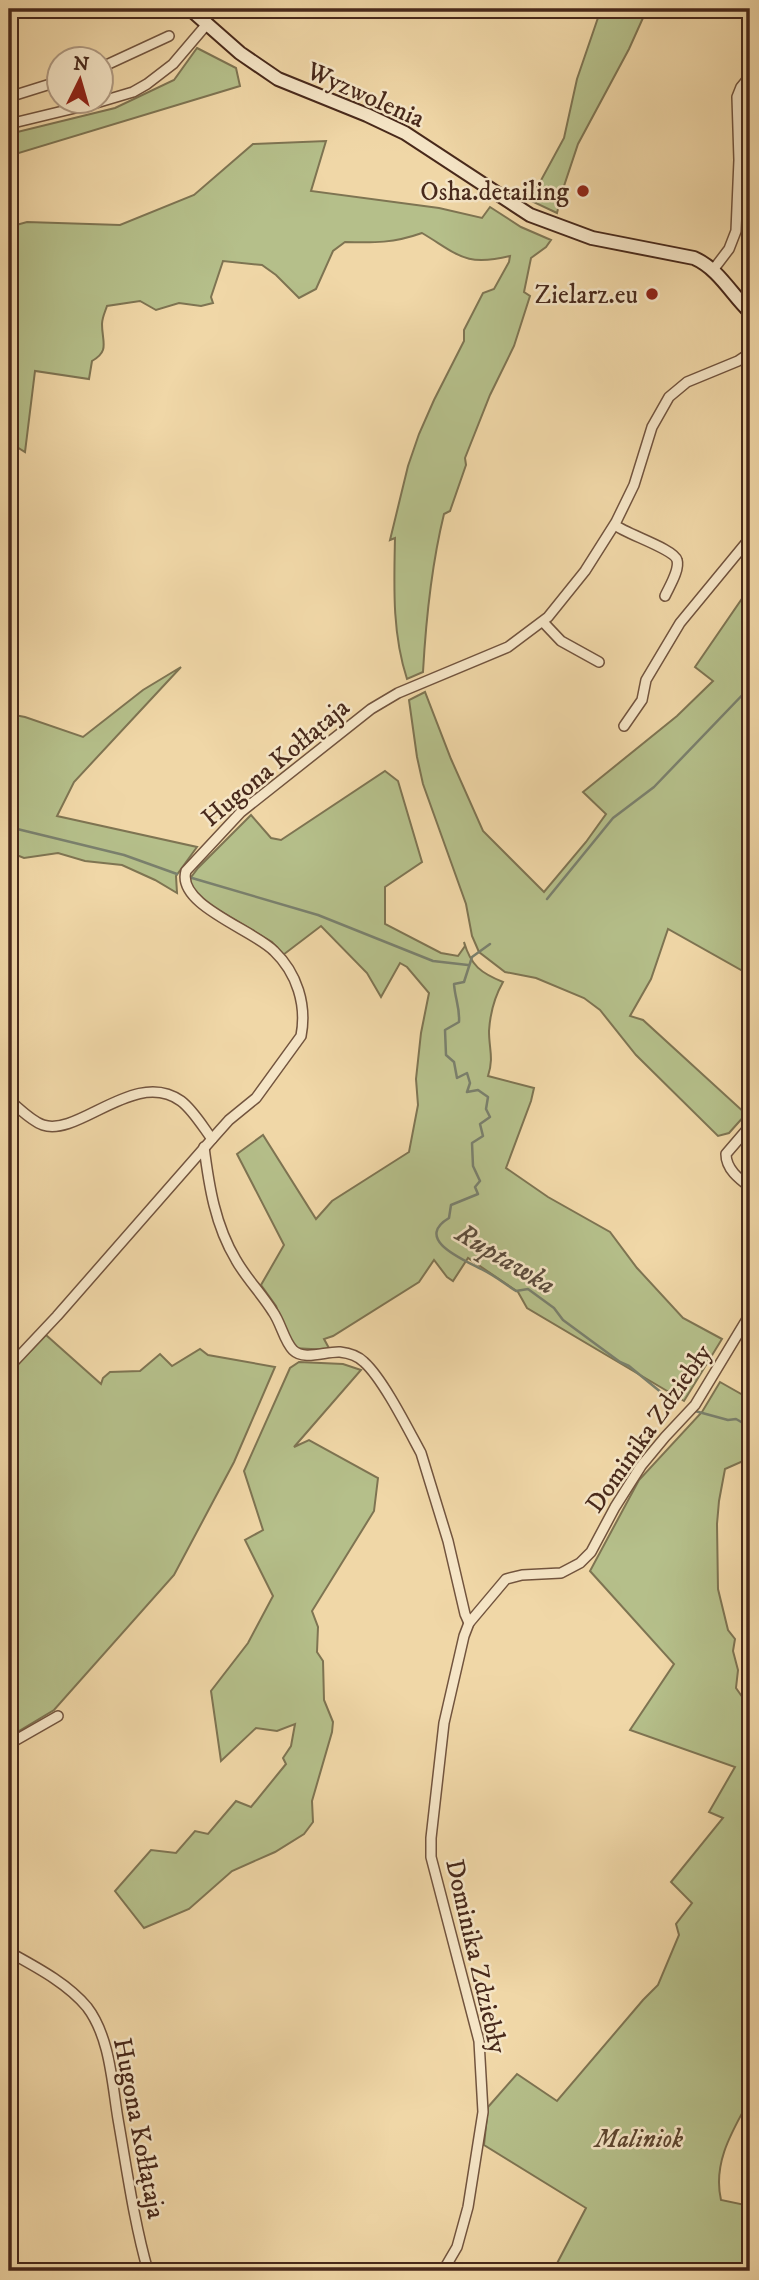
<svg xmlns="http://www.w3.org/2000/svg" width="759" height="2280" font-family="'IM FELL DW Pica',serif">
  <rect width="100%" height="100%" fill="#f0d7a7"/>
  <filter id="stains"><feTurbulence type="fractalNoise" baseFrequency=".00286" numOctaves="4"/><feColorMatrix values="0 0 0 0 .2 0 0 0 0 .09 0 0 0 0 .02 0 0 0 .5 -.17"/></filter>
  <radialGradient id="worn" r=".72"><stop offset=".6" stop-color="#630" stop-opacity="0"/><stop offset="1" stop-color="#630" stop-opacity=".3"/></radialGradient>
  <g fill="#b5bf8a" stroke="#7e7452" stroke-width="2">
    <path d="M601 9H647L629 49 578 144 562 192 557 213 527 199 539 184 564 138 577 79Z"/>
    <path d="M197 48 236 68 240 86 9 156V134L115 108 174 80Z"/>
    <path d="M326 141 311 191 439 208 482 218 490 207 521 227 551 240 546 247 531 258 524 292 530 296 514 346 490 395 465 458 466 465 450 511 444 514C431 567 426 618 423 672L407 679C392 633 394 586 395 538L390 540 408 466 419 434 434 400 464 341V330L483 293 494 289 509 262 510 256C465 267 459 255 422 233 394 243 374 243 345 242L333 251 316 289 299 298 276 275 262 265 223 261 211 297 213 303 201 306 179 303 156 310 140 301 107 306C105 312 102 318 102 324 102 342 110 351 92 361L89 379 35 371 25 452 9 442V394L12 384 9 383V227L27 222 120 225 194 195 253 144Z"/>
    <path d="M750 587V975L668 929 651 979 630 1016 643 1020 746 1114 729 1133 718 1136 636 1055 600 1010 584 998 536 978 505 972 479 952 472 936 466 904 423 784 417 757 409 700 425 692 451 759 483 831 544 892 586 842 606 814 583 792 677 716 713 681 695 667Z"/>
    <path d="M181 667 74 782 57 816 197 847 176 876 177 893 155 880 122 865 85 861 58 853 24 858 9 852V714L25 717 83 737 143 690Z"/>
    <path d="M385 771 398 781 422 862 385 887V924L441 953 458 956 465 946 464 942C471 966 481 973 503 982 495 996 490 1015 489 1031 489 1049 494 1058 488 1076L534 1088 531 1101 506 1168 548 1197 610 1232 637 1268 683 1318 722 1339 684 1401 527 1308 518 1292 468 1258 453 1281 447 1277 434 1260 419 1282 333 1336 324 1339 330 1350 292 1348 276 1306 261 1285 284 1245 237 1154 263 1135 316 1219 332 1201 409 1152 418 1105 416 1079 421 1033 429 993 407 967 400 963 381 997 367 973 321 926 283 955 272 942 203 901 191 891 189 880 198 868 251 815 271 838 281 840Z"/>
    <path d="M46 1335 101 1384 103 1378 110 1372 140 1371 160 1354 172 1366 200 1349 208 1355 275 1367 234 1462 174 1575 54 1710 9 1737V1373Z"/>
    <path d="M299 1362 343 1364 361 1370 294 1447 309 1440 378 1478 374 1511 312 1611 318 1627 317 1652 323 1661 324 1700 333 1722 332 1732 312 1801 313 1822 304 1834 275 1852 232 1871 189 1909 144 1928 115 1891 151 1850 176 1853 195 1831 208 1834 236 1801 251 1807 286 1764 283 1758 291 1746 295 1724 277 1731 256 1728 221 1761 211 1691 248 1643 273 1596 245 1540 263 1530 244 1471 290 1368Z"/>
    <path d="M720 1382 743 1395 750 1394V1461H743L725 1469 719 1501 717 1524 718 1589 728 1630 735 1639 733 1651 738 1670 736 1688 750 1708V2104L746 2106C730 2135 713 2165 721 2200L750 2206V2271H553L586 2208 484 2145 488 2107 517 2074 557 2101 643 2000 658 1985 679 1935 676 1924 692 1903 671 1882 723 1818 709 1812 735 1767 630 1730 674 1664 590 1571 639 1480 702 1412Z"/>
  </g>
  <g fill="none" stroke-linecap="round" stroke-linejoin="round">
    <g stroke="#7a806d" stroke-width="2.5">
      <path d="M9 827 124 855 177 874"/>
      <path d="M192 878 318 915 433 961 468 965"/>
      <path d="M547 899 613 818 654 787 750 687"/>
      <path d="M490 944 472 957 464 982 454 984C455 999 460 1007 459 1022L445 1030 446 1055 454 1062 457 1078 467 1073 470 1083 467 1092 478 1090 488 1097 486 1109 490 1117 480 1124 483 1136 472 1143 473 1166 480 1181 475 1187 478 1194 451 1205 449 1218C412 1240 467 1261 483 1270 495 1276 505 1284 516 1291L528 1289 554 1308 563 1320 620 1362 629 1366 668 1398"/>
      <path d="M695 1411 728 1420 736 1419 750 1427"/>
    </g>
    <defs>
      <g id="street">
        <path d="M102 67 169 36"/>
        <path d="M9 97 60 81"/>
        <path d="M9 124 96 103 133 92 147 84 173 64 207 24"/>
        <path d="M713 270 729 249 736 231 739 160 737 97 741 87 750 76"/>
        <path d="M615 525C626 534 674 549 677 560 680 570 669 587 665 596"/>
        <path d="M543 622 561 641 599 662"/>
        <path d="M624 726 642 700 646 680 680 623 750 538"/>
        <path d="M9 1100C19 1108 31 1121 43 1125 79 1137 135 1068 181 1101 193 1110 203 1127 212 1139"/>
        <path d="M750 1126 726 1154C726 1169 739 1179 750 1187"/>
        <path d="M204 1147C209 1186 215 1225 236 1260 246 1278 262 1294 273 1312 281 1323 284 1341 293 1350 304 1361 326 1351 340 1352 349 1353 358 1356 364 1362 383 1379 408 1429 421 1453L448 1541 465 1614 469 1623"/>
        <path d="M9 1367 57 1316 212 1139 229 1120 256 1098 301 1036C307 1005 297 973 274 951 254 930 176 905 186 871L241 812 371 709 398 693 508 647 548 617 585 571 616 522 634 485 652 427 669 397 687 382 738 361 750 353"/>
        <path d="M9 1744 58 1716"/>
        <path d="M9 1952C36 1967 67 1983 87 2007 110 2037 112 2083 118 2119 127 2170 134 2222 148 2271"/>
        <path d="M443 2271 457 2247 468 2207 483 2112 479 2041 431 1857V1838L444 1723 464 1636 469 1623 506 1579 522 1575 561 1573 580 1563 591 1552 615 1507 641 1466 665 1437 695 1405 750 1314"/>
      </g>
      <path id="secondary" d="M190 9 240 53 278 79 367 115 405 133 530 215 592 238 694 258C719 269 731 294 750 312"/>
    </defs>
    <use href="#street" stroke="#72543e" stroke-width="12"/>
    <use href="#secondary" stroke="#48291b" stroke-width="16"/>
    <use href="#street" stroke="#f5e5c6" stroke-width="9"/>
    <use href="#secondary" stroke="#f5e5c6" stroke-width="12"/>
  </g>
  <g fill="#8f2418" stroke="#f5e5c6" stroke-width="2.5">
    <circle cx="583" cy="191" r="7"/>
    <circle cx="652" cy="294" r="7"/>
  </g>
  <g text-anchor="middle" stroke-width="5" stroke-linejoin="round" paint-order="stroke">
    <g font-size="26" fill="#48291b" stroke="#f5e5c6">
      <text transform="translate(366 94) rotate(24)" y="9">Wyzwolenia</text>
      <text transform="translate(275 762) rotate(-40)" y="9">Hugona Kołłątaja</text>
      <text transform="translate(648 1428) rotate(-55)" y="9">Dominika Zdziebły</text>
      <text transform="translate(477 1956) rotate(77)" y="9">Dominika Zdziebły</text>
      <text transform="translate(140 2128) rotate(79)" y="9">Hugona Kołłątaja</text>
    </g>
    <g font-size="26" fill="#48291b" stroke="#f5e5c6" text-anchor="end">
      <text x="569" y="200">Osha.detailing</text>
      <text x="638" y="303">Zielarz.eu</text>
    </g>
    <g font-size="26" font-style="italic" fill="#5e4731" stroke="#f5e5c6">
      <text x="639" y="2147">Maliniok</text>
    </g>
    <g font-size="28" font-style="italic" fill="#5d4d3d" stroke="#f5e5c6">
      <text transform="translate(506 1258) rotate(31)" y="10">Ruptawka</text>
    </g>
  </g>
  <rect width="759" height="2280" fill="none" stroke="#f0d7a7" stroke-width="35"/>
  <rect x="10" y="10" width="738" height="2259" fill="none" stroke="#48291b" stroke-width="3.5"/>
  <rect x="18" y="18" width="724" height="2245" fill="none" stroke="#48291b" stroke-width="2"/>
  <g transform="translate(80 80) rotate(5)"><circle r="33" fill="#f5e5c6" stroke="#b09a82" stroke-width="2"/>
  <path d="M0-5L12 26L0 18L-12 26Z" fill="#8f2418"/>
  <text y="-10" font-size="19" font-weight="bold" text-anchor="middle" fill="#48291b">N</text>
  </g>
  <rect width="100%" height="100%" filter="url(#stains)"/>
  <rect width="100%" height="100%" fill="url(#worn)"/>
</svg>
